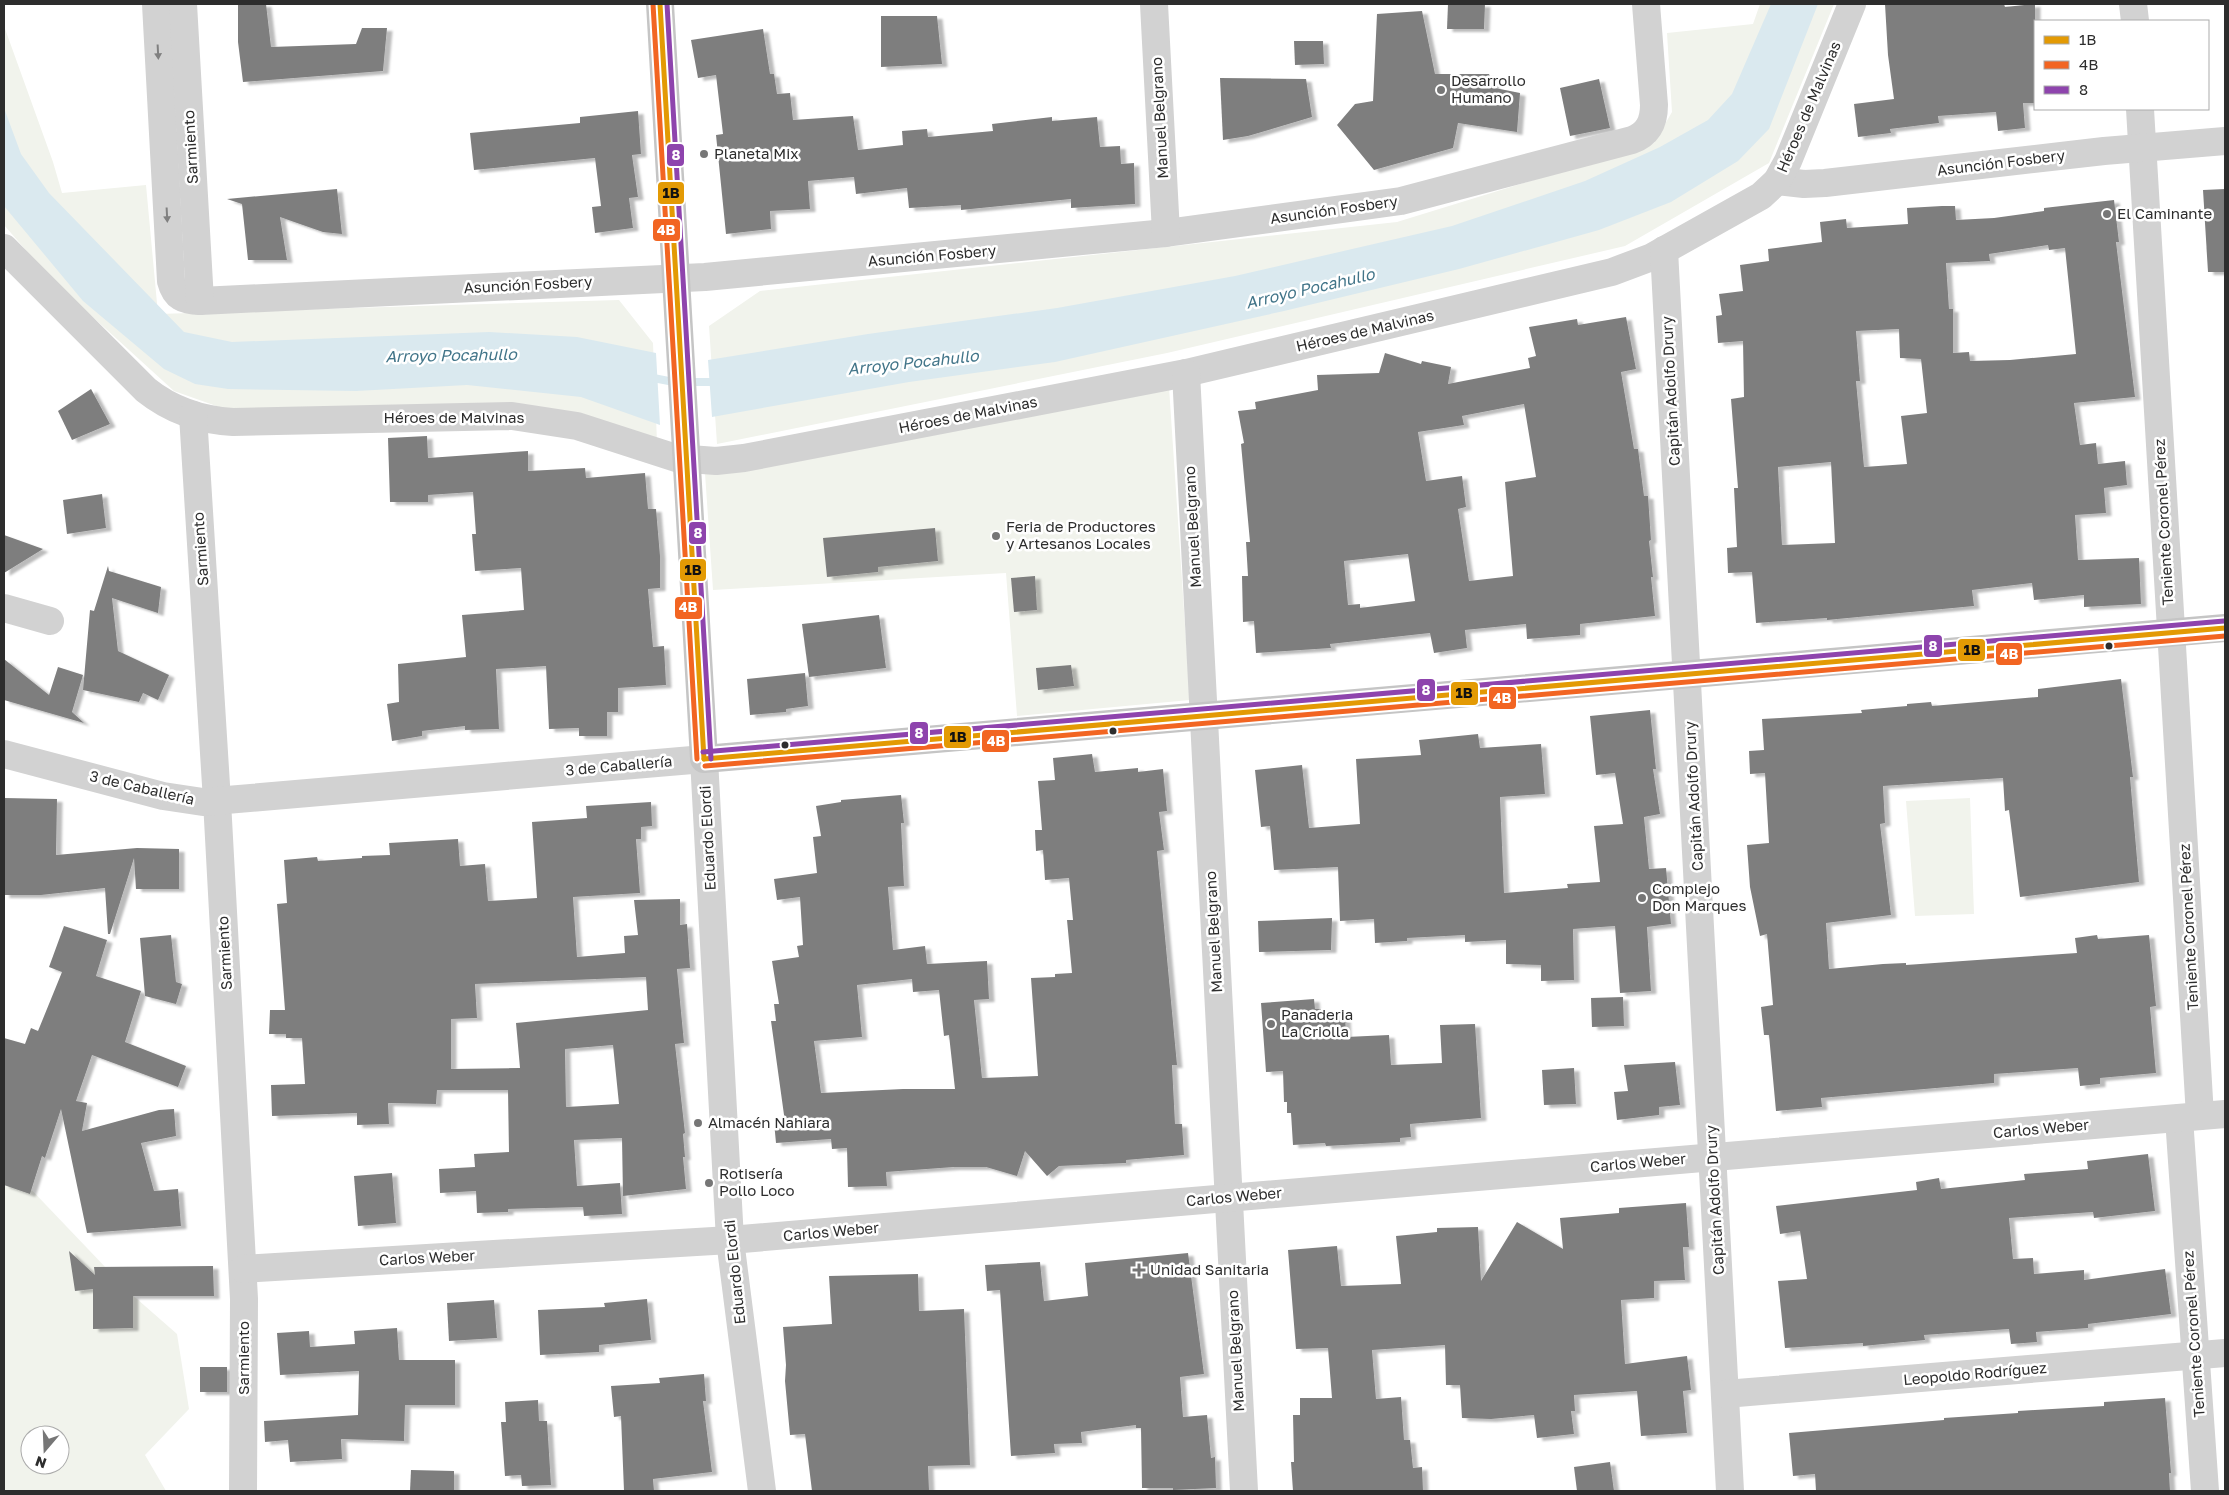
<svg xmlns="http://www.w3.org/2000/svg" width="2229" height="1495" font-family="'Golos Text',sans-serif">
  <defs>
    <filter id="shadow"><feDropShadow dx="5.5" dy="3" stdDeviation="1" flood-color="#0004"/></filter>
  </defs>
  <rect width="100%" height="100%" fill="#fff"/>
  <g fill="#f1f3ec" fill-rule="evenodd">
    <path d="M1760 4H1834L1769 163 1625 246 1167 353 717 444 709 326 760 291 1397 222 1654 143 1672 112 1667 33 1753 24Z"/>
    <path d="M4 26 53 162 62 193 146 185 158 314 619 300 653 343 657 442 551 413 222 408 174 391 51 279 4 225Z"/>
    <path d="M1169 387 1190 700 1017 716 1006 573 713 590 705 473Z"/>
    <path d="M1970 798 1974 914 1915 916 1906 801Z"/>
    <path d="M4 1161 129 1292 177 1334 189 1409 145 1455 166 1491H4ZM30 1435H60V1465H30Z"/>
  </g>
  <g fill="#dae9ef">
    <path d="M1771 4H1818L1769 129 1738 161 1671 202 1599 230 1459 269 1284 311 1055 362 909 382 712 417 708 360 868 334 1057 308 1235 276 1452 226 1585 181 1660 147 1708 120 1732 94Z"/>
    <path d="M4 108 21 154 49 193 184 332 232 342 489 332 577 337 656 353 660 425 581 397 467 385 356 391 228 389 195 384 164 369 83 301 4 206Z"/>
  </g>
  <g fill="none" stroke-linecap="round" stroke-linejoin="round">
    <path stroke="#dae9ef" stroke-width="8" d="M648 377 674 382H719"/>
  </g>
  <g fill="#7e7e7e" fill-rule="evenodd" filter="url(#shadow)">
    <path d="M238 4H266L271 47 356 44 362 28H387L383 71 243 82 238 42Z"/>
    <path d="M1448 4H1485L1484 29H1447Z"/>
    <path d="M1885 4H2004L2005 7 2035 4V103H2023L2025 128 1998 131 1996 112 1938 116 1939 123 1890 129 1891 133 1858 137 1854 104 1894 99 1888 55Z"/>
    <path d="M1422 11 1435 74H1489L1495 88 1520 93 1517 132 1458 123 1453 148 1374 170 1337 125 1355 104 1373 101 1377 14Z"/>
    <path d="M881 16H937L942 64 881 67Z"/>
    <path d="M763 29 770 74H774L777 94 790 93 793 120 853 116 858 150 903 145 902 131 927 129 928 137 993 131 992 124 1052 117V121L1097 117 1100 147 1120 146 1121 164 1134 163 1135 204 1071 208V199L961 210V205L909 208 907 188 856 194 854 177 808 181 810 209 770 211 771 229 726 234 716 135 723 134 716 75 698 78 691 40Z"/>
    <path d="M1294 41H1323L1324 64 1295 65Z"/>
    <path d="M1220 78 1306 79 1312 117 1248 136 1223 140Z"/>
    <path d="M1599 79 1610 128 1570 136 1560 88Z"/>
    <path d="M638 111 641 154 632 155 638 197 629 198 633 228 595 233 592 207 601 206 595 158 474 170 470 133 580 123V117Z"/>
    <path d="M337 189 342 234 323 232 280 217 287 260H248L242 204 227 199Z"/>
    <path d="M2225 189V272H2208L2203 190Z"/>
    <path d="M2114 200 2119 242H2116L2135 397 2074 403 2080 445 2096 443 2098 464 2125 461 2127 485 2104 488 2106 513 2075 515 2078 560 2139 558 2141 604 2084 607V595L2034 600 2032 583 1972 590 1974 606 1827 620V618L1756 623 1752 572 1728 573 1727 548 1737 547 1734 488H1738L1731 399 1744 397 1743 341 1718 343 1716 316 1722 315 1719 294 1743 291 1740 265 1769 261 1768 249 1822 242 1820 222 1846 219 1847 228 1908 224 1907 208 1942 206H1955L1956 220 1994 218 2044 211V208ZM2048 245 2049 250 2065 248 2076 354 2010 360 1970 361 1969 352 1953 353V309H1949L1946 263 1990 261 1989 254ZM1899 329 1900 358 1921 359 1927 413 1901 416 1907 464 1864 467 1856 381H1860L1856 331ZM1831 462 1835 543 1782 545 1778 467Z"/>
    <path d="M1626 317 1636 369 1621 372 1634 449H1638L1644 496H1648L1651 540 1649 541 1653 577H1651L1655 616 1580 624V635L1527 639 1526 624 1465 630 1467 648 1434 653 1430 633 1330 644 1331 648 1256 653 1254 621 1243 622 1242 576H1248L1246 542H1250L1241 444 1244 443 1238 411 1256 409 1255 402 1318 390 1317 375 1379 373 1385 353 1421 364 1422 361 1451 367 1448 384 1530 368 1528 358 1536 356 1529 327 1577 319 1578 325ZM1524 404 1536 477 1505 482 1513 576 1469 581 1458 509 1466 507 1462 476 1426 481 1418 432 1464 425 1462 416ZM1408 554 1415 601 1360 608V604L1348 605 1344 561Z"/>
    <path d="M91 389 110 424 72 440 58 411Z"/>
    <path d="M427 436 428 458 528 451V471L585 468 586 478 645 473 648 509H656L660 556V588L648 589 653 647 664 646 666 685 618 688V712H607V736H579V728L549 729 546 666 496 669 499 729 465 730V726L422 731V736L392 741 387 704 399 702 398 664 466 657 462 615 524 610 521 568 475 571 472 534H476L473 492 428 495V502H390L388 438Z"/>
    <path d="M102 494 106 528 67 534 63 500Z"/>
    <path d="M935 528 938 561 878 567V572L827 577 823 538Z"/>
    <path d="M4 535 43 549 4 573Z"/>
    <path d="M108 566 109 571 161 587 158 613 112 598 118 651 169 675 158 700 143 693 139 702 83 690 90 610 94 611Z"/>
    <path d="M1035 576 1037 610 1014 612 1011 578Z"/>
    <path d="M879 615 886 668 809 677 802 624Z"/>
    <path d="M4 659 49 695 58 667 83 675 72 712 84 723 4 700Z"/>
    <path d="M1071 665 1074 686 1038 690 1036 668Z"/>
    <path d="M805 673 808 706 786 709V712L750 715 747 679Z"/>
    <path d="M2121 679 2133 777H2130L2139 882 2020 897 2009 810 2005 811 2003 778 1883 786 1885 823 1880 824 1891 915 1826 923 1829 969 1883 964 1906 963V965L2077 953 2075 938 2097 935 2098 939 2149 935 2156 1006 2150 1007 2156 1073 2100 1078V1084L2080 1086 2078 1068 1994 1074V1083L1821 1098 1822 1107 1776 1111 1769 1035H1764L1761 1007 1773 1005 1767 934 1760 936 1750 887 1747 845 1769 843 1765 773 1750 774 1749 751 1764 750 1762 719 1862 713 1861 710 1907 706V704L1931 702 1932 706 2038 697V689Z"/>
    <path d="M1650 710 1656 769H1653L1660 814 1644 817 1649 869 1666 868 1671 924 1647 927 1651 991 1620 993 1615 926 1573 929 1574 980 1541 981V965L1506 964V940L1465 942V935L1407 938V941L1375 943 1374 919 1340 921 1338 867 1274 870 1270 826 1261 827 1255 770 1302 765 1309 828 1360 824 1356 759 1421 755 1419 740 1478 734 1480 748 1541 744 1545 794 1500 797 1504 893 1568 888 1567 884 1600 882 1594 826 1623 824 1615 773 1596 775 1590 716Z"/>
    <path d="M1092 754 1095 772 1138 768V772L1163 769 1167 811 1159 812 1164 850 1157 851 1177 1065H1172L1175 1124H1182L1184 1155 1126 1160V1163L1059 1166 1047 1176 1025 1151 1017 1176 986 1167H954L886 1172 887 1186 848 1187 847 1148 832 1149 831 1139 776 1143 774 1122H785L771 1021H776L774 1004H779L772 961 799 957 797 946 803 945 800 897 777 900 774 879 817 873 813 837 821 836 816 806 841 802V800L901 795 904 823H901L904 886 888 887 893 950 925 946 927 964 987 961 989 999 974 1000 982 1078 1038 1076 1031 978 1055 977V974L1072 973 1067 920H1073L1069 878 1045 880 1043 850 1036 851 1035 830H1042L1038 781 1055 780 1053 758ZM912 979 913 992 939 990 944 1036 949 1035 955 1089H903L821 1093 814 1041 862 1037 857 985Z"/>
    <path d="M4 798 57 799 56 855 137 848 179 849V889H136L134 858 110 934H108L105 888 41 895H4Z"/>
    <path d="M651 802 652 826 641 827V839H636L640 893 573 897 577 957 625 953 624 936 638 935 634 900 680 899V925L687 924 690 968 677 969 684 1043 675 1044 685 1133 683 1134 685 1157H683L686 1189 623 1196 622 1138 574 1140 577 1186 620 1183 622 1214 584 1216 583 1207 508 1209V1212L477 1213 476 1191 440 1193 439 1169 475 1167 474 1154 509 1152 508 1090H437L436 1104 388 1103 389 1124 357 1125V1113L272 1116 271 1085 305 1084 302 1038H286V1034H269L270 1010H285L277 904 287 903 284 860 317 857 318 861 362 858V856L390 855 389 843 458 839 460 866 485 864 488 901 537 898 532 822 587 818 586 806ZM646 977 648 1010 516 1023 520 1068 451 1069V1019L477 1018 475 984ZM613 1045 619 1104 566 1107 565 1049Z"/>
    <path d="M1332 918 1331 950 1259 952 1258 921Z"/>
    <path d="M64 926 107 940 96 976 141 991 125 1042 186 1066 178 1087 92 1055 76 1101 87 1103 82 1131 159 1110 174 1109 176 1136 141 1143 154 1191 178 1189 181 1226 87 1233 61 1109 45 1158 42 1156 30 1194 4 1185V1038L25 1044 31 1028 38 1031 62 972 49 967Z"/>
    <path d="M171 935 176 982 182 984 176 1004 145 996 140 938Z"/>
    <path d="M1623 997 1624 1026 1592 1027 1591 998Z"/>
    <path d="M1314 999 1315 1009H1323L1324 1014 1345 1013 1346 1037 1389 1035 1391 1065 1442 1063 1440 1025 1475 1024 1481 1118 1410 1124 1411 1137 1400 1138V1142L1326 1146 1325 1143 1293 1145 1291 1113H1287V1102H1284L1283 1071 1266 1072 1261 1003Z"/>
    <path d="M1675 1062 1680 1105 1659 1107V1115L1617 1120 1614 1092 1628 1091 1624 1065Z"/>
    <path d="M1574 1068 1576 1104 1544 1105 1542 1070Z"/>
    <path d="M2148 1154 2155 1211 2094 1218 2093 1212 2009 1218 2013 1259 2033 1258 2034 1274 2084 1270V1280L2165 1269 2171 1314 2088 1324V1328L2036 1332 2037 1342 2011 1344 2009 1329 1924 1335 1925 1340 1863 1346V1343L1785 1348 1778 1281 1807 1279 1800 1231 1780 1234 1776 1206 1917 1190 1916 1182 1939 1178 1941 1189 2025 1180 2024 1174 2088 1169 2087 1161Z"/>
    <path d="M392 1173 396 1223 358 1226 354 1176Z"/>
    <path d="M1686 1203 1689 1247H1683L1685 1280 1654 1281V1298L1621 1300 1625 1364 1687 1356 1691 1390 1683 1391 1687 1433 1641 1436 1637 1391 1574 1395 1575 1411H1571L1574 1434 1537 1438 1534 1415 1491 1419 1462 1418 1460 1385H1446L1445 1345 1372 1350 1376 1399 1401 1397 1404 1440H1410L1413 1468 1422 1467 1423 1491H1293L1291 1462H1294L1293 1415H1300V1398H1332L1328 1348 1296 1349 1288 1250 1337 1246 1341 1286 1401 1284 1396 1236 1437 1232V1228L1478 1227 1481 1281 1517 1222 1563 1249 1560 1218 1619 1213V1208Z"/>
    <path d="M69 1251 95 1275 94 1267 213 1266 214 1296H133V1328L93 1329V1289L75 1291Z"/>
    <path d="M1188 1253 1204 1374 1180 1377 1183 1417 1207 1415 1211 1458 1215 1457 1216 1488 1173 1490V1488H1142L1141 1428H1136V1425L1081 1432 1082 1443 1054 1444 1055 1453 1011 1456 1000 1290 987 1291 985 1265 1040 1262 1044 1301 1088 1296 1085 1263Z"/>
    <path d="M918 1274 919 1311 964 1309 970 1465 928 1466 929 1491H812L805 1434 790 1435 785 1381 786 1365 783 1327 832 1324 829 1276Z"/>
    <path d="M647 1299 651 1340 599 1345V1352L540 1355 538 1310 605 1307 604 1303Z"/>
    <path d="M494 1300 497 1338 449 1341 447 1303Z"/>
    <path d="M397 1328 399 1360H455V1405H405L404 1441 341 1439 342 1459 290 1462 288 1440 265 1442 264 1421 358 1415 359 1371 280 1375 277 1333 309 1331 310 1347 355 1344 354 1331Z"/>
    <rect x="200" y="1367" width="27" height="25"/>
    <path d="M704 1374 706 1401H703L712 1472 653 1479 654 1491H624L621 1416 614 1417 611 1386 660 1383 659 1378Z"/>
    <path d="M2165 1398 2171 1473H2169L2170 1491H1816L1815 1474 1793 1476 1789 1433 1944 1420V1418L2018 1413V1411L2104 1406V1402Z"/>
    <path d="M538 1400 539 1421H547L551 1485 522 1486 521 1475 505 1476 501 1422H506L505 1402Z"/>
    <path d="M1610 1462 1614 1491H1577L1574 1467Z"/>
    <path d="M411 1470 454 1471V1491H410Z"/>
  </g>
  <g fill="none" stroke-linecap="round" stroke-linejoin="round">
    <g stroke="#d2d2d2" stroke-width="28">
      <path d="M156 4 171 281C175 297 184 301 200 301L705 277 1166 233 1401 201 1632 140C1648 134 1654 122 1654 105L1646 4"/>
      <path d="M183 4 200 301"/>
      <path d="M1154 4 1166 233"/>
      <path d="M2133 4 2135 21"/>
      <path d="M2140 109 2200 1116"/>
      <path d="M1777 181 1804 184 1825 183 2104 151 2225 141"/>
      <path d="M4 248 146 390C171 410 200 420 233 422L512 416 577 426 676 458 716 461 744 458 1186 373 1612 272 1652 257 1761 196 1777 181 1788 161 1852 4"/>
      <path d="M1664 250 1730 1491"/>
      <path d="M1186 373 1244 1491"/>
      <path d="M193 415 217 801 244 1299 243 1491"/>
      <path d="M4 608 50 621"/>
      <path d="M4 754 163 796 203 802 704 759 730 1240 762 1491"/>
      <path d="M2179 1118 2205 1491"/>
      <path d="M243 1269 730 1240 2225 1114"/>
      <path d="M1725 1394 2225 1353"/>
    </g>
    <path stroke="#c5c5c5" stroke-width="28" d="M660 4 704 759 2225 628"/>
    <defs>
      <g id="bus-1">
        <path d="M660 4 704 759"/>
        <path d="M704 759 2225 628"/>
      </g>
      <g id="bus-2">
        <path d="M653 4 697 759"/>
        <path d="M705 766 2225 636"/>
      </g>
      <g id="bus-3">
        <path d="M667 4 711 759"/>
        <path d="M703 752 2224 621"/>
      </g>
    </defs>
    <use href="#bus-1" stroke="#fff" stroke-width="9"/>
    <use href="#bus-2" stroke="#fff" stroke-width="9"/>
    <use href="#bus-3" stroke="#fff" stroke-width="9"/>
    <use href="#bus-1" stroke="#e39a04" stroke-width="5"/>
    <use href="#bus-2" stroke="#f26522" stroke-width="5"/>
    <use href="#bus-3" stroke="#8e44ad" stroke-width="5"/>
  </g>
  <defs><path id="oneway-solid" d="M-6-.8H1V-3.2L6.5 0L1 3.2V.8H-6Z" transform="scale(1.25)"/></defs>
  <g fill="#808080">
    <use href="#oneway-solid" transform="translate(158 52) rotate(87)"/>
    <use href="#oneway-solid" transform="translate(167 215) rotate(87)"/>
  </g>
  <g fill="#767676" stroke="#fff" stroke-width="2">
    <circle cx="1441" cy="90" r="5"/>
    <circle cx="704" cy="154" r="5"/>
    <circle cx="2107" cy="214" r="5"/>
    <circle cx="996" cy="536" r="5"/>
    <circle cx="1642" cy="898" r="5"/>
    <circle cx="1271" cy="1024" r="5"/>
    <circle cx="698" cy="1123" r="5"/>
    <circle cx="709" cy="1183" r="5"/>
    <path d="M1136.5 1262.5h5v5h5v5h-5v5h-5v-5h-5v-5h5z"/>
  </g>
  <g fill="#2d2d2d" stroke="#fff" stroke-width="2">
    <circle cx="2109" cy="646" r="4.5"/>
    <circle cx="1113" cy="731" r="4.5"/>
    <circle cx="785" cy="745" r="4.5"/>
  </g>
  <g text-anchor="middle" stroke-width="5" stroke-linejoin="round" paint-order="stroke">
    <g font-size="15" fill="#2d2d2d" stroke="#fff" text-anchor="start">
      <text x="1451" y="86">Desarrollo<tspan x="1451" dy="17">Humano</tspan></text>
      <text x="714" y="159">Planeta Mix</text>
      <text x="2117" y="219">El Caminante</text>
      <text x="1006" y="532">Feria de Productores<tspan x="1006" dy="17">y Artesanos Locales</tspan></text>
      <text x="1652" y="894">Complejo<tspan x="1652" dy="17">Don Marques</tspan></text>
      <text x="1281" y="1020">Panaderia<tspan x="1281" dy="17">La Criolla</tspan></text>
      <text x="708" y="1128">Almacén Nahiara</text>
      <text x="719" y="1179">Rotisería<tspan x="719" dy="17">Pollo Loco</tspan></text>
      <text x="1150" y="1275">Unidad Sanitaria</text>
    </g>
    <g font-size="15" fill="#2d2d2d" stroke="#fff">
      <text transform="translate(1809 107) rotate(-67)" y="5">Héroes de Malvinas</text>
      <text transform="translate(1160 118) rotate(-93)" y="5">Manuel Belgrano</text>
      <text transform="translate(191 147) rotate(-93)" y="5">Sarmiento</text>
      <text transform="translate(2001 163) rotate(-7)" y="5">Asunción Fosbery</text>
      <text transform="translate(1334 210) rotate(-8)" y="5">Asunción Fosbery</text>
      <text transform="translate(932 256) rotate(-5)" y="5">Asunción Fosbery</text>
      <text transform="translate(528 285) rotate(-3)" y="5">Asunción Fosbery</text>
      <text transform="translate(1365 331) rotate(-13)" y="5">Héroes de Malvinas</text>
      <text transform="translate(1671 391) rotate(-93)" y="5">Capitán Adolfo Drury</text>
      <text transform="translate(968 415) rotate(-11)" y="5">Héroes de Malvinas</text>
      <text x="454" y="423">Héroes de Malvinas</text>
      <text transform="translate(2164 522) rotate(-93)" y="5">Teniente Coronel Pérez</text>
      <text transform="translate(1193 527) rotate(-93)" y="5">Manuel Belgrano</text>
      <text transform="translate(201 549) rotate(-94)" y="5">Sarmiento</text>
      <text transform="translate(619 766) rotate(-5)" y="5">3 de Caballería</text>
      <text transform="translate(142 788) rotate(13)" y="5">3 de Caballería</text>
      <text transform="translate(1694 796) rotate(-93)" y="5">Capitán Adolfo Drury</text>
      <text transform="translate(708 838) rotate(-93)" y="5">Eduardo Elordi</text>
      <text transform="translate(2189 927) rotate(-93)" y="5">Teniente Coronel Pérez</text>
      <text transform="translate(1214 932) rotate(-93)" y="5">Manuel Belgrano</text>
      <text transform="translate(225 953) rotate(-93)" y="5">Sarmiento</text>
      <text transform="translate(2041 1129) rotate(-5)" y="5">Carlos Weber</text>
      <text transform="translate(1638 1163) rotate(-5)" y="5">Carlos Weber</text>
      <text transform="translate(1234 1197) rotate(-5)" y="5">Carlos Weber</text>
      <text transform="translate(1715 1200) rotate(-93)" y="5">Capitán Adolfo Drury</text>
      <text transform="translate(831 1232) rotate(-5)" y="5">Carlos Weber</text>
      <text transform="translate(427 1258) rotate(-3)" y="5">Carlos Weber</text>
      <text transform="translate(735 1272) rotate(-96)" y="5">Eduardo Elordi</text>
      <text transform="translate(2194 1334) rotate(-94)" y="5">Teniente Coronel Pérez</text>
      <text transform="translate(1236 1351) rotate(-93)" y="5">Manuel Belgrano</text>
      <text transform="translate(244 1358) rotate(-90)" y="5">Sarmiento</text>
      <text transform="translate(1975 1374) rotate(-5)" y="5">Leopoldo Rodríguez</text>
    </g>
    <g font-size="16" font-style="italic" fill="#427589" stroke="#fff">
      <text transform="translate(1310 288) rotate(-13)" y="6">Arroyo Pocahullo</text>
      <text transform="translate(451 355) rotate(-1)" y="6">Arroyo Pocahullo</text>
      <text transform="translate(913 362) rotate(-6)" y="6">Arroyo Pocahullo</text>
    </g>
  </g>
  <g stroke="#fff" stroke-width="2">
    <rect x="666" y="143" width="19" height="24" rx="5" fill="#8e44ad"/>
    <rect x="657" y="181" width="28" height="24" rx="5" fill="#e39a04"/>
    <rect x="652" y="218" width="29" height="24" rx="5" fill="#f26522"/>
    <rect x="688" y="521" width="19" height="24" rx="5" fill="#8e44ad"/>
    <rect x="679" y="558" width="28" height="24" rx="5" fill="#e39a04"/>
    <rect x="674" y="596" width="29" height="24" rx="5" fill="#f26522"/>
    <rect x="1923" y="634" width="20" height="24" rx="5" fill="#8e44ad"/>
    <rect x="1957" y="638" width="29" height="24" rx="5" fill="#e39a04"/>
    <rect x="1995" y="642" width="28" height="24" rx="5" fill="#f26522"/>
    <rect x="1416" y="678" width="20" height="24" rx="5" fill="#8e44ad"/>
    <rect x="1450" y="681" width="29" height="25" rx="5" fill="#e39a04"/>
    <rect x="1488" y="686" width="29" height="24" rx="5" fill="#f26522"/>
    <rect x="909" y="721" width="20" height="24" rx="5" fill="#8e44ad"/>
    <rect x="943" y="725" width="29" height="24" rx="5" fill="#e39a04"/>
    <rect x="981" y="729" width="29" height="24" rx="5" fill="#f26522"/>
  </g>
  <g font-size="14" text-anchor="middle" font-weight="bold" fill="#fff">
    <text x="676" y="160">8</text>
    <text x="666" y="235">4B</text>
    <text x="698" y="538">8</text>
    <text x="688" y="612">4B</text>
    <text x="1933" y="651">8</text>
    <text x="2009" y="659">4B</text>
    <text x="1426" y="695">8</text>
    <text x="1502" y="703">4B</text>
    <text x="919" y="738">8</text>
    <text x="996" y="746">4B</text>
  </g>
  <g font-size="14" text-anchor="middle" font-weight="bold" fill="#111">
    <text x="671" y="198">1B</text>
    <text x="693" y="575">1B</text>
    <text x="1972" y="655">1B</text>
    <text x="1464" y="698">1B</text>
    <text x="958" y="742">1B</text>
  </g>
  <rect width="2229" height="1495" fill="none" stroke="#2d2d2d" stroke-width="10"/>
  <rect x="2034" y="20" width="175" height="90" fill="#ffffff" stroke="#ababab"/>
  <rect x="2044" y="36" width="25" height="8" fill="#e39a04" stroke="#ababab"/>
  <text x="2079" y="45" font-size="15" fill="#2d2d2d">1B</text>
  <rect x="2044" y="61" width="25" height="8" fill="#f26522" stroke="#ababab"/>
  <text x="2079" y="70" font-size="15" fill="#2d2d2d">4B</text>
  <rect x="2044" y="86" width="25" height="8" fill="#8e44ad" stroke="#ababab"/>
  <text x="2079" y="95" font-size="15" fill="#2d2d2d">8</text>
  <g transform="translate(45 1450) rotate(199)"><circle r="24" fill="#ffffff" stroke="#ababab"/>
  <path d="M0-4L9 19L0 12L-9 19Z" fill="#767676"/>
  <text y="-8" font-size="14" font-weight="bold" text-anchor="middle" fill="#2d2d2d">N</text>
  </g>
</svg>
